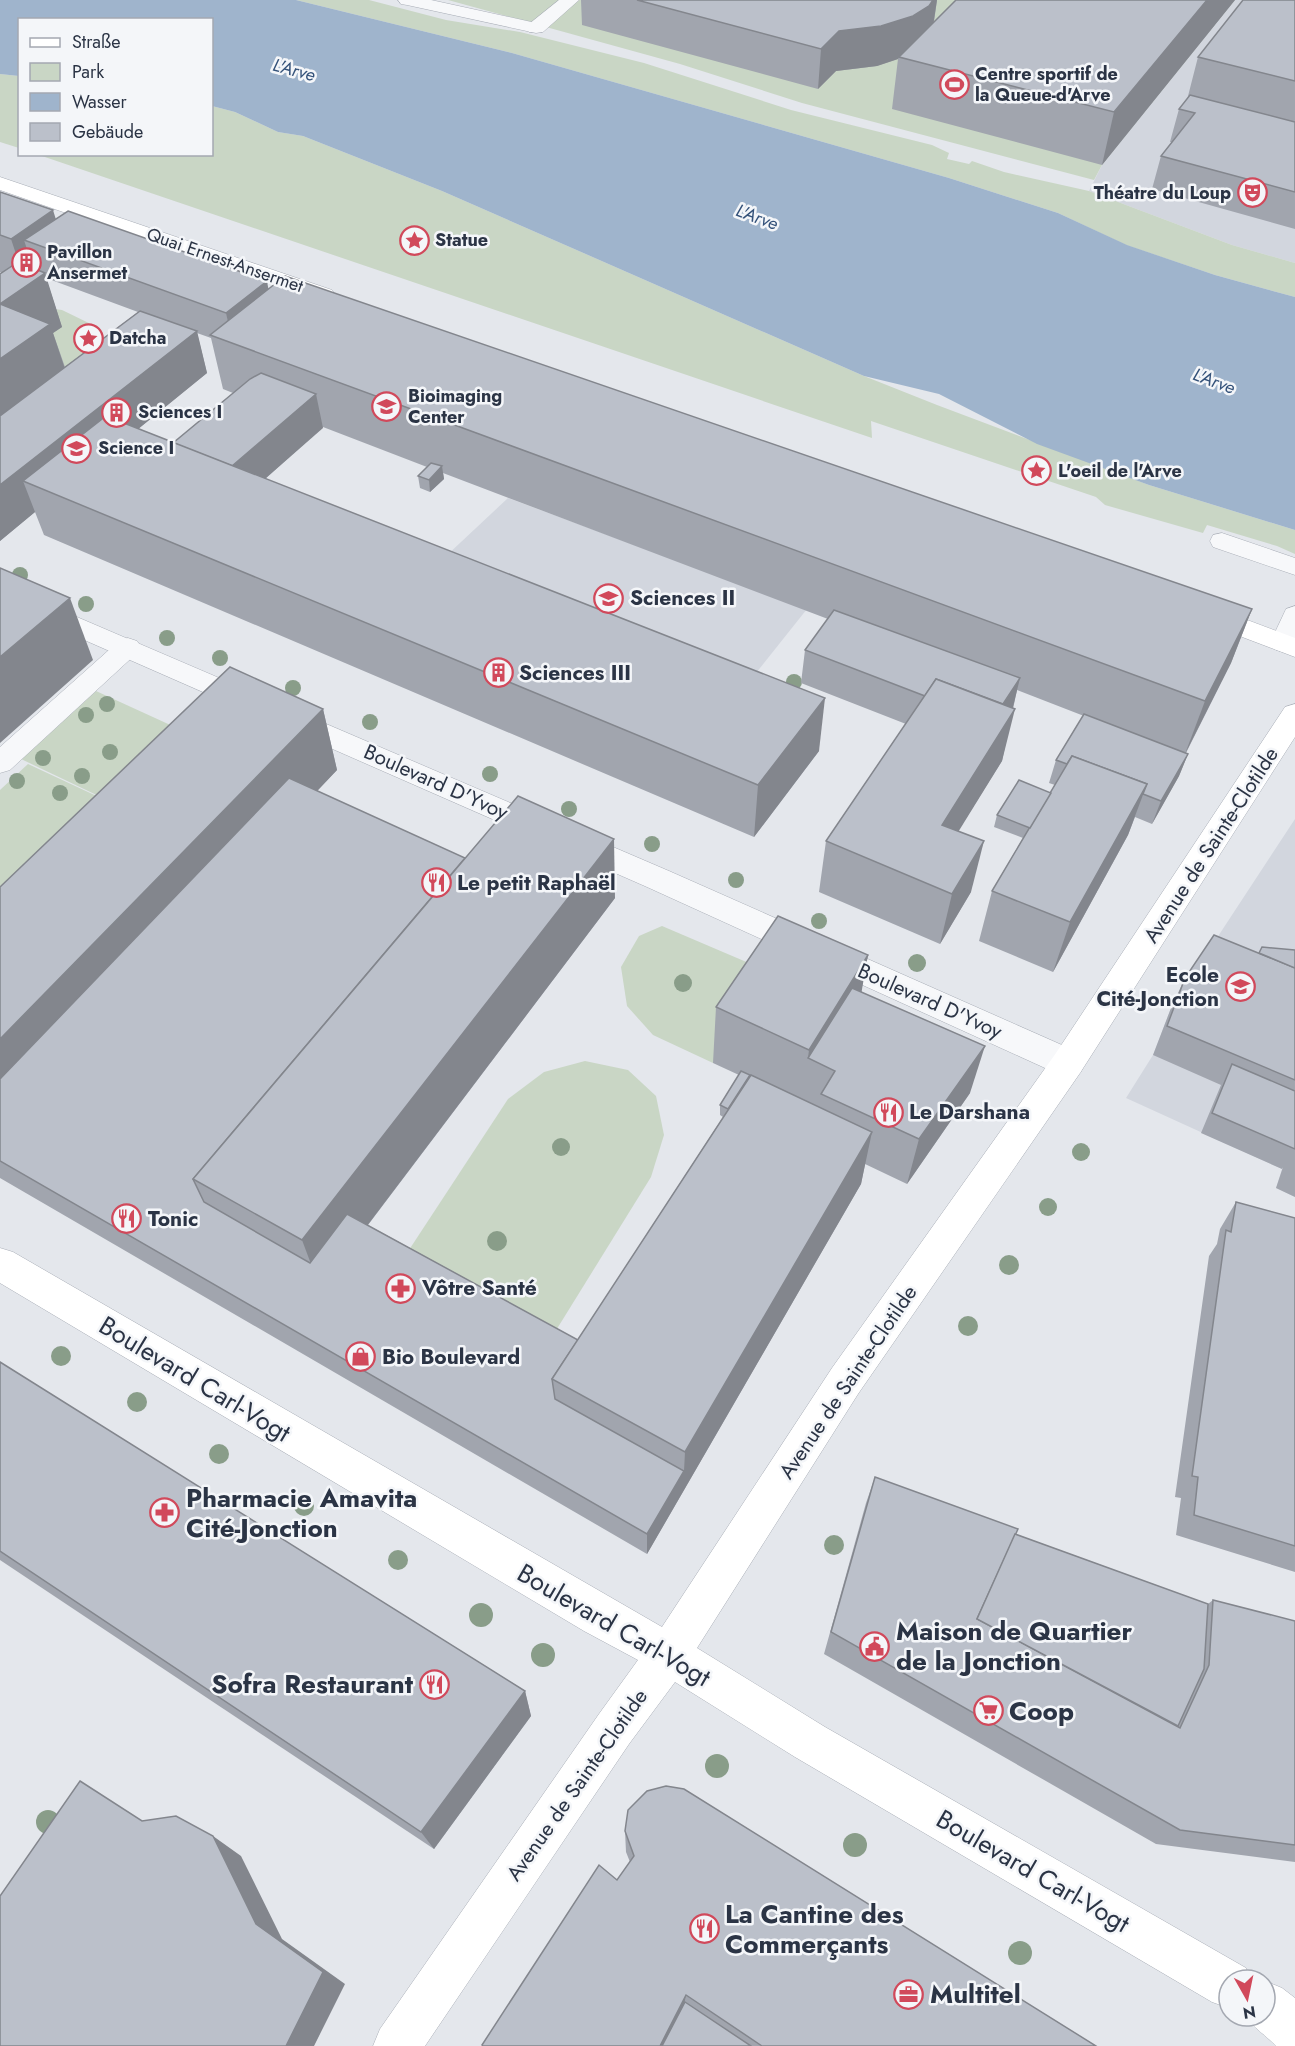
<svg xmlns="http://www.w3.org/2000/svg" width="1295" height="2046" font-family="Jost,sans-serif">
  <rect width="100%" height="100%" fill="#e4e7ec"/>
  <g fill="#d2d6de">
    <path d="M1235 0H1295V263L1232 245 1089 191 1102 165Z"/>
    <path d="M508 498 807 609 725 712 413 587Z"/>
    <path d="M1295 819V1197L1276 1188 1282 1169 1126 1098 1153 1055 1171 1008Z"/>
  </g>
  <g fill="#c9d6c5">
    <path d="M296 0H369L446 20 520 32 644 63 791 110 932 145 949 153 947 159 969 164 972 161 1004 172 1089 191 1232 245 1295 263V297L1215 275 1126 245 1058 213 949 178 512 53Z"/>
    <path d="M448 0H1235L1102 165 1094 180 802 103 680 64Z"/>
    <path d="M0 74 19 76V148L0 142Z"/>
    <path d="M212 106 235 112 278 132 303 136 442 191 864 376 937 405 1149 485 1295 530V554L1277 546 1207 525 1203 533 1105 505 1096 497 871 421 872 438 39 155 212 154Z"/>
    <path d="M47 308 62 310 97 327 104 339 73 380 18 358Z"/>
    <path d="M96 691 201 739 128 810 21 759Z"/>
    <path d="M28 764 118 806 0 921V790Z"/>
    <path d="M662 926 772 973 713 1063 653 1035 627 1006 621 967 639 936Z"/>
    <path d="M585 1061 628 1070 656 1096 664 1135 651 1177 555 1332 407 1253 508 1099 544 1072Z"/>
  </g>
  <path fill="#9fb4cc" d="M0 0H296L512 53 949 178 1058 213 1127 245 1215 275 1295 297V530L1149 485 1037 444 939 394 864 376 442 191 303 136 278 132 235 112 212 106V20H20L19 76 0 74Z"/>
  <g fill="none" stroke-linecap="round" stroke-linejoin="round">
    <defs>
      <g id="lane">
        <path d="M398 0H431L536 23 542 24 545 28 542 32 536 33 407 5 401 4Z"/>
        <path d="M1222 533 1295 558V575L1213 547 1210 541 1213 535Z"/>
        <path d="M1295 606V645L1292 649 1283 652 1274 649 1270 643 1286 609Z"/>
        <path d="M128 638 137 641 141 647 137 653 10 770 0 773V747L119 641Z"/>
      </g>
      <g id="street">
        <path d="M559 0H579L543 32H529L527 28 529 24Z"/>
        <path d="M0 584 669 871 1080 1053 1085 1063 1080 1073 1068 1077 1056 1073 647 887 0 603Z"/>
      </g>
      <g id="secondary">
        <path d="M0 177 332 290 335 295 332 300 324 302 316 300 0 190Z"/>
        <path d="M1202 603 1295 638V657L1192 618 1188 612 1192 606Z"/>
        <path d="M1295 704V737L1080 1073 858 1394 697 1648 825 1727 1246 1968 1250 1980H1229V2008L1212 2002 795 1757 675 1682 629 1744 425 2046H373L380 2029 599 1714 638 1660 584 1631 0 1283V1248L13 1252 662 1627 832 1368 1056 1053 1285 707Z"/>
        <path d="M1265 1981 1282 1988 1295 1998V2046H1276C1269 2038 1250 2025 1246 2016H1265Z"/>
      </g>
    </defs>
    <use href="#lane" stroke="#a9aeb7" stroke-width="1"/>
    <use href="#street" stroke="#a9aeb7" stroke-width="1"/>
    <use href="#secondary" stroke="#a9aeb7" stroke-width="1"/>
    <use href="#lane" fill="#f7f8fa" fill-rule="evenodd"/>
    <use href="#street" fill="#f7f8fa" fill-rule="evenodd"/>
    <use href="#secondary" fill="#fff" fill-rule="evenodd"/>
  </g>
  <g fill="#899d89">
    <circle cx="20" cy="575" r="8"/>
    <circle cx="86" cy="604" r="8"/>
    <circle cx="167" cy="638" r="8"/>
    <circle cx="220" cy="658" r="8"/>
    <circle cx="794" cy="682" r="8"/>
    <circle cx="293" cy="688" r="8"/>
    <circle cx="107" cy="704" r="8"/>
    <circle cx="86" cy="715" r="8"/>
    <circle cx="370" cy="722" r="8"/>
    <circle cx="110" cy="752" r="8"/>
    <circle cx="43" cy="758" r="8"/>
    <circle cx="490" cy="774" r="8"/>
    <circle cx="82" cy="776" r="8"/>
    <circle cx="17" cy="781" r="8"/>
    <circle cx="60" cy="793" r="8"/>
    <circle cx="569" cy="809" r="8"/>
    <circle cx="652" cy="844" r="8"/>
    <circle cx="736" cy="880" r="8"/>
    <circle cx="819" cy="921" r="8"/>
    <circle cx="917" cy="963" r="9"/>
    <circle cx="683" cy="983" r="9"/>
    <circle cx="561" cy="1147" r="9"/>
    <circle cx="1081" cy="1152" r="9"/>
    <circle cx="1048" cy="1207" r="9"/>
    <circle cx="497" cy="1241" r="10"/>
    <circle cx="1009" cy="1265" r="10"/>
    <circle cx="968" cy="1326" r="10"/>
    <circle cx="61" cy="1356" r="10"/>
    <circle cx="137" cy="1402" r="10"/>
    <circle cx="219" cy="1454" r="10"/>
    <circle cx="304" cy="1506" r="10"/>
    <circle cx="834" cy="1545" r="10"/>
    <circle cx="398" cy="1560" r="10"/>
    <circle cx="481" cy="1615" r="12"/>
    <circle cx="543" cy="1655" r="12"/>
    <circle cx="717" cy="1766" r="12"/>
    <circle cx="48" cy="1822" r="12"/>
    <circle cx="855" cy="1845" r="12"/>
    <circle cx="1020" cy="1953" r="12"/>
  </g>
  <g fill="#a1a5ae" fill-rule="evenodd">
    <path d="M581 0H937L934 22 956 0H1235L1102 165 892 109 898 59 877 66 836 71 818 89 582 25Z"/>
    <path d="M1295 0V229L1152 189 1161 156 1172 142H1170L1179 109 1187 100 1198 57Z"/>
    <path d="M0 192 56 219 1252 609 1231 663 1186 753 1188 754 1179 776 1152 824 1135 817 1128 835 1053 972 979 941 992 891 1023 838 994 827 997 815 1051 793 1055 785 1049 783 1056 760 1084 716 1017 690 1002 761 958 831 971 892 940 944 819 892 826 841 906 724 801 683 805 650 828 619 443 473 444 479 430 492 420 488 418 476 427 467 323 427 265 479 819 751 754 837 44 535 35 512 0 541 2 273 0 272ZM46 278 138 312 65 367 53 333 62 327ZM197 333 211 338 223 389 233 393 173 443 138 429 207 373Z"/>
    <path d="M323 709 337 770 317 791 465 858 615 898 368 1225 578 1340 723 1117 720 1115V1105L739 1075 713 1063 716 1007 868 955 861 991 970 1093 907 1184 865 1164 861 1184 647 1554 0 1178V887Z"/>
    <path d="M1295 950V1197L1276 1188 1283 1167 1282 1169 1201 1133 1221 1085 1153 1055 1171 1008 1185 978 1259 953Z"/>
    <path d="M1236 1202 1295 1218V1572L1176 1535 1181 1498 1175 1497 1209 1256 1217 1244 1220 1229Z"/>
    <path d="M0 1362 525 1691 531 1716 434 1849 0 1560Z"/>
    <path d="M875 1477 1015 1534 1208 1604 1213 1600 1295 1621V1862L1156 1844 824 1654 866 1503Z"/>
    <path d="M625 1831 1096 2046H483L617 1880 630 1862 626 1852Z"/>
  </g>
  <g fill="#83868d">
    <path d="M933 0H937L933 26 899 57 898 59 877 66 836 71 818 89 821 49 839 31Z"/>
    <path d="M1207 0H1235L1102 165 1114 112Z"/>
    <path d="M53 210 66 252 24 240 35 274 25 281 11 239Z"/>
    <path d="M45 273 62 327 53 333 68 378 0 428V304Z"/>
    <path d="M267 281 273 315 233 344 226 313Z"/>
    <path d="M197 331 207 373 57 495 23 481 35 512 0 541V485Z"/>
    <path d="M316 394 323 428 227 512 218 478Z"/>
    <path d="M442 466 444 479 430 492 429 480Z"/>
    <path d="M70 598 93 660 0 743V657Z"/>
    <path d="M1252 609 1231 663 1185 754 1205 701Z"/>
    <path d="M1020 678 1012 711 992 722Z"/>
    <path d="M825 698 819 751 754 837 758 785Z"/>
    <path d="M323 709 337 770 13 1113 0 1093V1039Z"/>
    <path d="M1015 709 1002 761 931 876 942 825Z"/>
    <path d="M1188 754 1179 776 1152 824 1161 801Z"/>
    <path d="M1147 784 1128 835 1053 972 1070 922Z"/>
    <path d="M614 839 615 898 320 1288 302 1240Z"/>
    <path d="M984 841 971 892 940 944 952 894Z"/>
    <path d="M868 955 858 1012 808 1058 809 1050Z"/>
    <path d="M985 1046 970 1093 907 1184 919 1139Z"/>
    <path d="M872 1132 861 1184 647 1554V1534L684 1471 685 1452Z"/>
    <path d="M525 1691 531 1716 434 1849 421 1832Z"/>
    <path d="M213 1836 241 1856 282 1939 345 1984 314 2046H286L256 1924Z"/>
    <path d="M686 1995 684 2005 663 2046H660Z"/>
  </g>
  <g fill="#bbc0ca" stroke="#83868d" stroke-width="1.5">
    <path d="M637 0H933L929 6 913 16 881 26 839 31 821 49Z"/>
    <path d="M956 0H1207L1114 112 899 57Z"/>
    <path d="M1243 0H1295V81L1198 57Z"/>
    <path d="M1190 95 1295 122V192L1161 156 1195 113 1179 109Z"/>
    <path d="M0 192 53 210 11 239 0 235Z"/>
    <path d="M68 211 267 281 226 313 24 240Z"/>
    <path d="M18 262 45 273 0 304V274Z"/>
    <path d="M285 276 1252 609 1205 701 210 335Z"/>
    <path d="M0 304 50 324 0 359Z"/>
    <path d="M140 311 197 331 0 485V416Z"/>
    <path d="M261 373 316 394 232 466 173 443 250 379Z"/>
    <path d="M106 416 825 698 758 785 23 481Z"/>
    <path d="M431 463 442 466 429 480 418 476Z"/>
    <path d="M0 568 70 598 0 657Z"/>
    <path d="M834 610 1020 678 1003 704 936 679 925 696 805 650Z"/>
    <path d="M230 667 323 709 0 1039V887Z"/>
    <path d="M936 679 1015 709 942 825 984 841 952 894 826 841Z"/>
    <path d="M1084 714 1188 754 1161 801 1143 794 1147 784 1072 756 1067 764 1056 760Z"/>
    <path d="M1072 756 1147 784 1070 922 992 891Z"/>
    <path d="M289 778 465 858 193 1179 204 1202 310 1263 347 1214 578 1340 552 1379 555 1399 684 1471 647 1534 0 1161V1079Z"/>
    <path d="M1019 780 1051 793 1030 828 997 815Z"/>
    <path d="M518 796 614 839 302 1240 193 1179Z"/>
    <path d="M778 916 868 955 809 1050 716 1007Z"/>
    <path d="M1214 935 1295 968V1080L1167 1026 1185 978Z"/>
    <path d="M1262 947 1295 950V968L1259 953Z"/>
    <path d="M852 988 985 1046 919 1139 821 1094 835 1071 808 1058Z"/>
    <path d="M1232 1064 1295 1091V1149L1212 1113Z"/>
    <path d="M741 1071 750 1075 728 1109 720 1105Z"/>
    <path d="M751 1075 872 1132 685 1452 552 1379Z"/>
    <path d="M1236 1202 1295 1218V1546L1194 1515 1198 1477 1192 1476 1226 1230 1231 1232Z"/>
    <path d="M0 1362 525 1691 421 1832 0 1551Z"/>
    <path d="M875 1477 1018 1529 977 1619 1180 1728 1209 1665 1213 1600 1295 1621V1845L1180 1830 831 1632Z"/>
    <path d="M1015 1534 1208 1604 1204 1669 1178 1726 977 1619Z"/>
    <path d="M80 1781 142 1821 176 1816 213 1836 256 1924 323 1972 286 2046H0V1896Z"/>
    <path d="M666 1786 684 1789 1096 2046H762L686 1995 660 2046H483L482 2045 599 1865 617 1880 634 1856 625 1831 628 1810 647 1791Z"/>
    <path d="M685 2002 751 2046H662Z"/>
  </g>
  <defs>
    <symbol id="stadium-ring" viewBox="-11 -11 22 22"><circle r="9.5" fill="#f4f6f9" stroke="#d1495b" stroke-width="1.5"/><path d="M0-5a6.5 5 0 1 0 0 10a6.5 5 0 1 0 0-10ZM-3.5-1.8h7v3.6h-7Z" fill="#d1495b"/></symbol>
    <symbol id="theatre-ring" viewBox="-11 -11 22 22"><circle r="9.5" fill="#f4f6f9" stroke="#d1495b" stroke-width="1.5"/><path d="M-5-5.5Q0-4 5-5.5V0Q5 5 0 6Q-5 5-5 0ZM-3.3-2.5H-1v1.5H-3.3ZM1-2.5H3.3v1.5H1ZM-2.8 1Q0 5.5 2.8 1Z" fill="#d1495b"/></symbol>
    <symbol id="sight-ring" viewBox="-11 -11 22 22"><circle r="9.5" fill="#f4f6f9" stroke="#d1495b" stroke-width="1.5"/><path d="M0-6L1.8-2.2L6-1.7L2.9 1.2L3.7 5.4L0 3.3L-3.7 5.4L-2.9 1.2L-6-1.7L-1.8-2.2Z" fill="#d1495b"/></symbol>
    <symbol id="building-ring" viewBox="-11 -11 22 22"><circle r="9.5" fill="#f4f6f9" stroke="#d1495b" stroke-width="1.5"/><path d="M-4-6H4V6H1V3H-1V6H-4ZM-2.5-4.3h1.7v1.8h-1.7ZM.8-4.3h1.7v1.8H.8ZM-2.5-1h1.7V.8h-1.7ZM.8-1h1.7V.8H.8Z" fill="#d1495b"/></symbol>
    <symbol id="university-ring" viewBox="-11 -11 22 22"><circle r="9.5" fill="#f4f6f9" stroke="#d1495b" stroke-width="1.5"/><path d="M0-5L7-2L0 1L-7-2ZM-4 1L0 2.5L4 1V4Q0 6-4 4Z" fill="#d1495b"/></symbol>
    <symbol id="restaurant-ring" viewBox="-11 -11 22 22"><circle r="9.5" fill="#f4f6f9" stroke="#d1495b" stroke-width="1.5"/><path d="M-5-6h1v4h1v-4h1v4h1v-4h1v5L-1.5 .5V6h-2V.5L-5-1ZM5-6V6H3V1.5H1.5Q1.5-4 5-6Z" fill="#d1495b"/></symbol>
    <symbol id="school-ring" viewBox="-11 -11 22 22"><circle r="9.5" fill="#f4f6f9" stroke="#d1495b" stroke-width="1.5"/><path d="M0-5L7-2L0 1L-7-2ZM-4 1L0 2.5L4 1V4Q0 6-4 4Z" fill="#d1495b"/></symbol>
    <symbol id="pharmacy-ring" viewBox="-11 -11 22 22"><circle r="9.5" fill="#f4f6f9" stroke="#d1495b" stroke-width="1.5"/><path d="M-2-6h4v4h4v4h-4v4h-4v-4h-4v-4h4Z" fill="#d1495b"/></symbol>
    <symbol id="shop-ring" viewBox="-11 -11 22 22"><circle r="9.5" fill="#f4f6f9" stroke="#d1495b" stroke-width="1.5"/><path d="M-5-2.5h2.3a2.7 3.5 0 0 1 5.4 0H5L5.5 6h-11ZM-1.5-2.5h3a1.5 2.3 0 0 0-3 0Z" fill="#d1495b"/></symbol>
    <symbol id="civic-ring" viewBox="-11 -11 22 22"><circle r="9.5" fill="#f4f6f9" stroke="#d1495b" stroke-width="1.5"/><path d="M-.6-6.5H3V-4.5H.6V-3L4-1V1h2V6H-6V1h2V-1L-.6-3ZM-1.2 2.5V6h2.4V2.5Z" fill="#d1495b"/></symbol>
    <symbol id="supermarket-ring" viewBox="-11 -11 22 22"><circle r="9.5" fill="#f4f6f9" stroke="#d1495b" stroke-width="1.5"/><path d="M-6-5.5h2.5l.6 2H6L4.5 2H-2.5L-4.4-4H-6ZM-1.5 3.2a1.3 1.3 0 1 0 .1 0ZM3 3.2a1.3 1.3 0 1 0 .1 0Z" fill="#d1495b"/></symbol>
    <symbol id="office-ring" viewBox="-11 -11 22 22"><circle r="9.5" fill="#f4f6f9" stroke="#d1495b" stroke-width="1.5"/><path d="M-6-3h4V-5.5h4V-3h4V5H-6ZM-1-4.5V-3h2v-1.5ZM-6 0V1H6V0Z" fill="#d1495b"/></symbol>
  </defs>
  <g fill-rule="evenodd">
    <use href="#stadium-ring" x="938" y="68" width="33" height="33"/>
    <use href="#theatre-ring" x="1236" y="176" width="33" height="33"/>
    <use href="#sight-ring" x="398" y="224" width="33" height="33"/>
    <use href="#building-ring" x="10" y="246" width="33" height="33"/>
    <use href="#sight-ring" x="72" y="322" width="33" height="33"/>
    <use href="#university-ring" x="370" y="390" width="33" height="33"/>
    <use href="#building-ring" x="100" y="396" width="33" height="33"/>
    <use href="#university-ring" x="60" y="432" width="33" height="33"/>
    <use href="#sight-ring" x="1020" y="454" width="33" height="33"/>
    <use href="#university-ring" x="592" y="582" width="33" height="33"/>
    <use href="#building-ring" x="482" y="656" width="33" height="33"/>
    <use href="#restaurant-ring" x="420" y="866" width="33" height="33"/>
    <use href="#school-ring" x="1224" y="970" width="33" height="33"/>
    <use href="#restaurant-ring" x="872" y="1096" width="33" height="33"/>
    <use href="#restaurant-ring" x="110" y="1202" width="33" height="33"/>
    <use href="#pharmacy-ring" x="384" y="1272" width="33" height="33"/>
    <use href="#shop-ring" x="344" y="1340" width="33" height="33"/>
    <use href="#pharmacy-ring" x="148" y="1496" width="33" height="33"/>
    <use href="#civic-ring" x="858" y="1630" width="33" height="33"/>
    <use href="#restaurant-ring" x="418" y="1668" width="33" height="33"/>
    <use href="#supermarket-ring" x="972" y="1694" width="33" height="33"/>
    <use href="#restaurant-ring" x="688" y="1912" width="33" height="33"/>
    <use href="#office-ring" x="892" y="1978" width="33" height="33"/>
  </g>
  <g text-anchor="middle" stroke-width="5" stroke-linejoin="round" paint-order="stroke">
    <g font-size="18" font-style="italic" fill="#34527a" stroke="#f4f6f9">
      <text transform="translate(294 70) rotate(15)" y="6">L'Arve</text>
      <text transform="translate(757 217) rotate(20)" y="6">L'Arve</text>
      <text transform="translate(1214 381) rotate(20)" y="6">L'Arve</text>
    </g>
    <g font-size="18" font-weight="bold" fill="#2b3445" stroke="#f4f6f9" text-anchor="start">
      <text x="975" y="80">Centre sportif de<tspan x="975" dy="21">la Queue-d'Arve</tspan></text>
      <text x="1231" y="199" text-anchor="end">Théatre du Loup</text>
      <text x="435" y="246">Statue</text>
      <text x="47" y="258">Pavillon<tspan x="47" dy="21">Ansermet</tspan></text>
      <text x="109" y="344">Datcha</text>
      <text x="408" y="402">Bioimaging<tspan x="408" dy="21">Center</tspan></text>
      <text x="138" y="418">Sciences I</text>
      <text x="98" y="454">Science I</text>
      <text x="1058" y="477">L'oeil de l'Arve</text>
    </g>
    <g font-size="18" fill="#2b3445" stroke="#f4f6f9">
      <text transform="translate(225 260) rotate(19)" y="6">Quai Ernest-Ansermet</text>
    </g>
    <g font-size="21" font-weight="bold" fill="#2b3445" stroke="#f4f6f9" text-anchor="start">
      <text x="630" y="605">Sciences II</text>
      <text x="519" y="680">Sciences III</text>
      <text x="457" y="890">Le petit Raphaël</text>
      <text x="1219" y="982" text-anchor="end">Ecole<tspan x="1219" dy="24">Cité-Jonction</tspan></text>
      <text x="909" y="1119">Le Darshana</text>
      <text x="148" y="1226">Tonic</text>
      <text x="422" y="1295">Vôtre Santé</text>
      <text x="382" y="1364">Bio Boulevard</text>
    </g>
    <g font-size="21" fill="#2b3445" stroke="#f4f6f9">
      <text transform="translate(436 782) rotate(24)" y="7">Boulevard D'Yvoy</text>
      <text transform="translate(1211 845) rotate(-57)" y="7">Avenue de Sainte-Clotilde</text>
      <text transform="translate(930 1001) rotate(24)" y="7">Boulevard D'Yvoy</text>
      <text transform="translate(848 1382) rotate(-56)" y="7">Avenue de Sainte-Clotilde</text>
      <text transform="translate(577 1785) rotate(-55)" y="7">Avenue de Sainte-Clotilde</text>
    </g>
    <g font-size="26" fill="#2b3445" stroke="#f4f6f9">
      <text transform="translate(195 1379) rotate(31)" y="9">Boulevard Carl-Vogt</text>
      <text transform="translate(614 1625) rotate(30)" y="9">Boulevard Carl-Vogt</text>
      <text transform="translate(1033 1871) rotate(30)" y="9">Boulevard Carl-Vogt</text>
    </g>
    <g font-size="26" font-weight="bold" fill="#2b3445" stroke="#f4f6f9" text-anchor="start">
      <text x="186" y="1507">Pharmacie Amavita<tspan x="186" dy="30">Cité-Jonction</tspan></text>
      <text x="896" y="1640">Maison de Quartier<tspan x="896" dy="30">de la Jonction</tspan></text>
      <text x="413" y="1693" text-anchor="end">Sofra Restaurant</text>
      <text x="1009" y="1720">Coop</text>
      <text x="725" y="1923">La Cantine des<tspan x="725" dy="30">Commerçants</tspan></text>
      <text x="930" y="2003">Multitel</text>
    </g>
  </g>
  <rect x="18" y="18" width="195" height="138" fill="#f4f6f9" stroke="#a4a8b1" stroke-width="1.5"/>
  <rect x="30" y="38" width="30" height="9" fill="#ffffff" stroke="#a4a8b1" stroke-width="1.5"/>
  <text x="72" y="48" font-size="18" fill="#2b3445">Straße</text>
  <rect x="30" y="63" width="30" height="18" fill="#c9d6c5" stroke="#a4a8b1" stroke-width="1.5"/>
  <text x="72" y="78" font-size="18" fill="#2b3445">Park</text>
  <rect x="30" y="93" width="30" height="18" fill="#9fb4cc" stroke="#a4a8b1" stroke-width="1.5"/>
  <text x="72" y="108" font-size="18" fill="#2b3445">Wasser</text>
  <rect x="30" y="123" width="30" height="18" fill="#bbc0ca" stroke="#a4a8b1" stroke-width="1.5"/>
  <text x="72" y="138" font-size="18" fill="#2b3445">Gebäude</text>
  <g transform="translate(1247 1998) rotate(171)"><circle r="28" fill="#f4f6f9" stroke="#a4a8b1" stroke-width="1.5"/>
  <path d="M0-4.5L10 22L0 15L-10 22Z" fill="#d1495b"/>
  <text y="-9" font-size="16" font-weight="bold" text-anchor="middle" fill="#2b3445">N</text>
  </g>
</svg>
